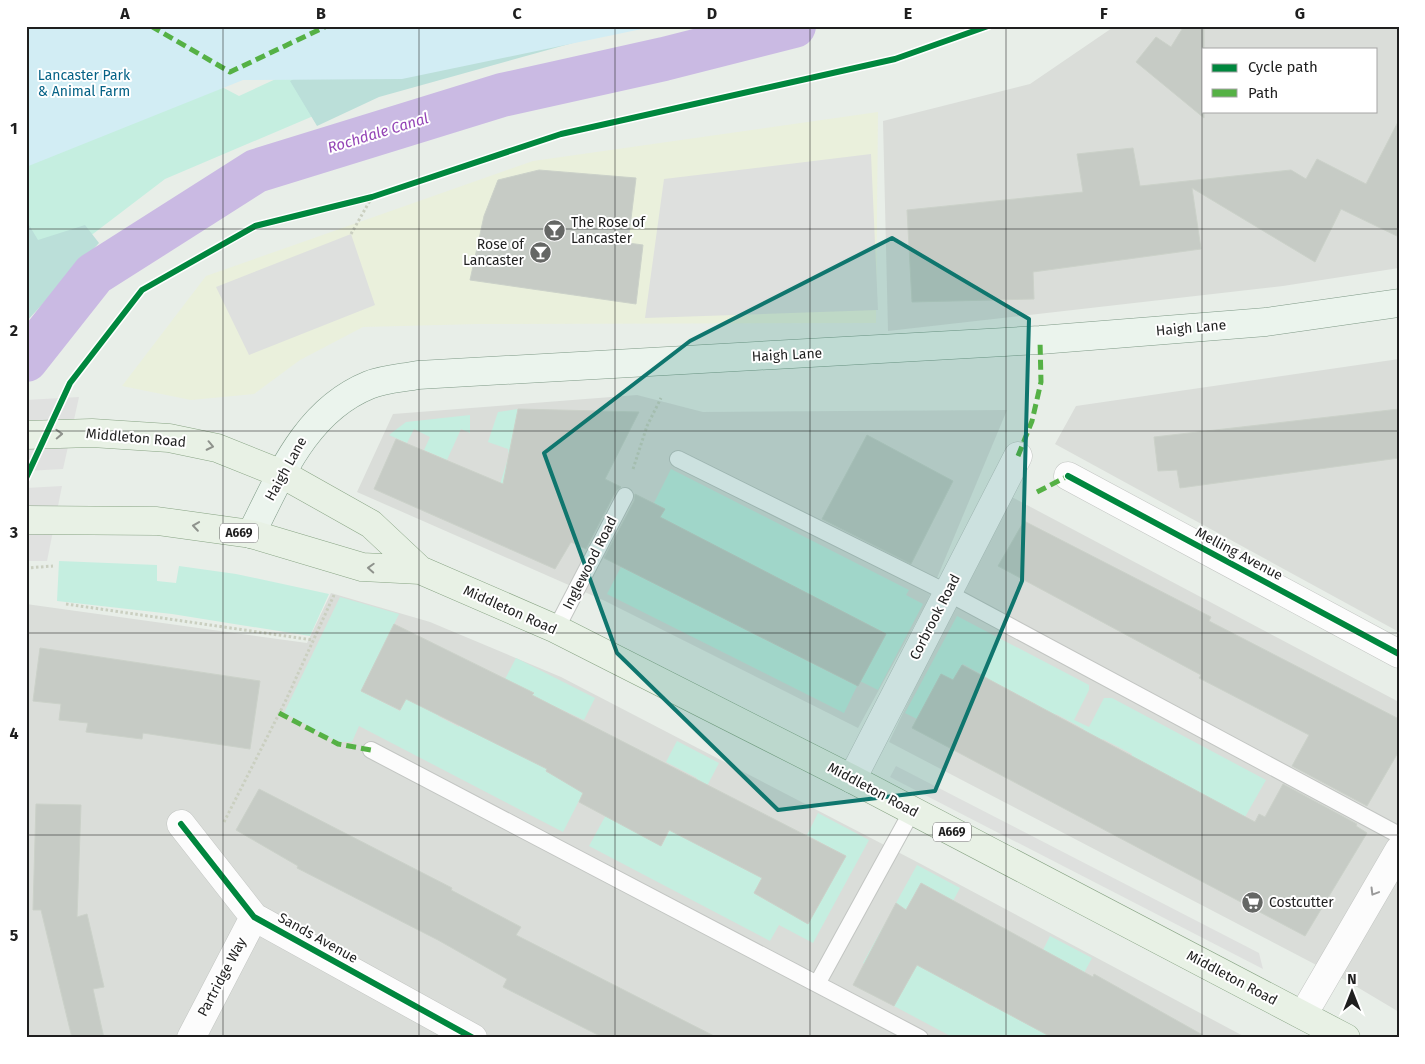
<svg xmlns="http://www.w3.org/2000/svg" width="1425" height="1064" font-family="'Fira Sans',sans-serif">
<rect width="100%" height="100%" fill="#e8eee8"/>
<path fill="#daddd9" fill-rule="evenodd" d="M1115 26H1399V268L1283 286 888 331 883 121 1030 84ZM1204 49H1376V111H1204Z
M1399 359V632L1055 444 1076 406Z
M637 395 703 412 1007 410 927 602 858 728 605 601 357 492 393 414Z
M1008 495 1399 702V1012L1347 981 889 742Z
M331 593 430 622 561 677 919 863 1247 1038H26V604L307 643Z"/>
<path fill="#eaf0dc" d="M878 112 876 323 478 324 363 327 300 360 254 394 191 400 122 386 206 276 533 161Z"/>
<path fill="#c5eee0" d="M26 26H106L239 96 339 50 365 94 165 179 26 285Z
M518 409 511 443H565L534 499 500 484 509 455 508 449 488 442 498 412Z
M470 415V433L461 429 447 460 424 450 430 437 414 429 407 443 389 435 406 422Z
M671 469 909 590 906 595 923 604 878 690 860 681 885 633 660 518 665 509 654 503Z
M59 561 157 565V581L176 583 179 566 236 574 329 594 310 636 172 614 57 601Z
M621 567 857 686 844 713 607 594Z
M340 597 399 614 361 691 400 711 409 693 441 709 438 716 459 727 462 721 497 738 494 743 505 748 533 693 505 679 516 658 595 698 584 720 556 707 531 756 549 765 546 772 587 785 563 832 359 726 352 742H338L284 713Z
M957 616 1089 685V690L1074 720 1089 727 1104 698H1112L1266 780 1245 817 1122 773 1132 754 1103 739 1094 756 1075 746 1084 729 1056 714 1047 731 1034 709 1036 704 1009 690 979 696 988 678 963 664 953 680 917 719 905 713Z
M677 741 719 763 681 836 762 878 754 893 771 903 779 887 817 908 846 856 807 835 818 813 869 840 813 943 779 925 770 941 589 846 607 813 662 845 697 778 666 762Z
M917 865 960 888 953 901 921 883 906 910 896 903Z
M883 927 987 982 978 998 991 1006 1001 989 1043 950 1050 936 1092 958 1077 986 1095 1038H954L894 1006 905 986 863 963Z"/>
<path fill="#bbdfd9" d="M396 26H634L379 97 317 126 290 81Z
M26 220 38 240 85 225 99 243 26 322Z"/>
<path fill="#d2edf4" d="M26 26H656L402 79 243 80 26 167Z"/>
<path fill="#dee0de" d="M871 154 878 310 645 318 664 179Z
M351 234 375 305 249 355 216 287Z
M896 766 1259 953 1263 969 890 777Z"/>
<path fill="#e0e1e0" d="M79 397 63 469 26 471V400Z
M62 486 47 561H26V488Z"/>
<g fill="none" stroke-linecap="round" stroke-linejoin="round">
<path stroke="#cabae3" stroke-width="44" d="M26 360 94 274 256 171 502 95 664 59 794 26"/>
</g>
<path fill="#c6cbc5" stroke="#cbd1c9" d="M1184 26H1204V118L1136 62 1156 37 1171 47Z
M1399 120V237L1341 209 1315 262 1192 188 1201 249 1033 272 1034 299 912 302 907 210 1083 192 1077 154 1133 148 1140 186 1291 170 1306 179 1317 159 1366 184Z
M539 170 636 178 628 243 643 245 636 304 470 280 484 216 498 180Z
M518 409 639 412 605 479 621 487 616 491 586 549 571 542 555 569 374 489 396 439 503 484Z
M1399 409V458L1180 488 1177 470 1158 471 1154 437Z
M867 435 953 481 911 564 822 519Z
M635 494 665 509 660 517 886 634 858 686 604 558 634 501Z
M1024 521 1211 617 1209 621 1399 719V751L1367 806 1292 766 1309 735 1199 678 1201 675 998 566Z
M394 624 534 693 532 695 846 856 808 924 754 893 762 878 669 830 661 846 579 802 583 793 546 771 547 769 406 699 400 710 361 691Z
M40 648 260 681 250 749 143 733 142 739 86 732 88 723 59 720 61 704 33 701Z
M962 665 1255 822 1259 814 1265 817 1283 784 1357 824 1356 826 1367 833 1305 936 912 728 941 674 953 680Z
M259 789 452 888 451 890 521 927 516 935 718 1038H604L503 987 507 979 438 940 297 868 298 866 236 830Z
M36 804 81 805 77 917 87 914 104 987 93 989 104 1038H72L41 910H33Z
M921 883 1093 977 1094 974 1208 1038H1053L917 965 894 1006 853 985 896 903 906 910Z"/>
<g fill="none" stroke-linecap="round" stroke-linejoin="round">
<defs>
<path id="service" d="M678 459 948 593 1399 835
M556 629 625 496
M371 750 920 1038
M817 984 912 811"/>
<path id="minor" d="M1068 476 1399 654
M852 779 1018 456
M181 824 254 917 473 1038
M1303 1015 1399 850
M191 1038 254 917"/>
<path id="secondary" d="M251 534C280 477 305 411 369 385 384 379 403 378 418 375L1040 340 1266 322 1399 303"/>
<path id="primary" d="M26 435 92 433 169 438 217 448 282 474 371 524 420 570 556 629 852 779 1346 1038
M26 520 157 521 251 534 362 567 420 570"/>
</defs>
<use href="#service" stroke="#c2c5c2" stroke-width="18"/>
<use href="#minor" stroke="#c2c5c2" stroke-width="29"/>
<use href="#secondary" stroke="#7e9986" stroke-width="29"/>
<use href="#primary" stroke="#88a484" stroke-width="29"/>
<path stroke="#cacfc0" stroke-width="3" stroke-dasharray="2.5 2.5" stroke-linecap="butt" d="M351 234 372 197
M633 469 647 426 661 398
M26 568 53 566
M66 604 313 640
M224 822 286 700 334 595"/>
<use href="#service" stroke="#fcfcfc" stroke-width="16"/>
<use href="#minor" stroke="#fcfcfc" stroke-width="28"/>
<use href="#secondary" stroke="#ebf4ed" stroke-width="28"/>
<use href="#primary" stroke="#e8f1e5" stroke-width="28"/>
<path stroke="#55b145" stroke-width="5" stroke-dasharray="10 5" stroke-linecap="butt" d="M151 26 230 72 327 26
M1018 456 1032 421 1041 382 1040 340
M1037 492 1068 476
M279 713 338 744 371 750"/>
<defs>
<path id="cycleway" d="M1068 476 1399 654
M26 478 70 383 142 290 255 226 372 197 561 134 895 59 988 26
M181 824 254 917 473 1038"/>
</defs>
<use href="#cycleway" stroke="#fff" stroke-width="9"/>
<use href="#cycleway" stroke="#00873e" stroke-width="6"/>
</g>
<defs><path id="oneway-chevron" d="M-2-3.5L2.5 0L-2 3.5" fill="none" stroke-width="1.6" stroke-linecap="round" stroke-linejoin="round" transform="scale(1.25)"/></defs>
<g stroke="#8e928c">
<use href="#oneway-chevron" transform="translate(59 434) rotate(-2)"/>
<use href="#oneway-chevron" transform="translate(210 446) rotate(12)"/>
<use href="#oneway-chevron" transform="translate(196 526) rotate(-172)"/>
<use href="#oneway-chevron" transform="translate(371 568) rotate(-177)"/>
</g>
<use stroke="#999" href="#oneway-chevron" transform="translate(1374 892) rotate(121)"/>
<path fill="#0f766e" fill-opacity="0.2" stroke="#0f766e" stroke-width="4" stroke-linejoin="round" d="M892 238 1029 319 1022 581 935 791 778 810 617 653 544 453 690 341Z"/>
<path fill="none" stroke="#1f1f1f" stroke-width="1" stroke-opacity="0.55" d="M223 26V1038M419 26V1038M615 26V1038M810 26V1038M1006 26V1038M1202 26V1038M26 229H1399M26 431H1399M26 633H1399M26 835H1399"/>
<defs>
<symbol id="bar-disc" viewBox="-11 -11 22 22"><circle r="9.5" fill="#656765" stroke="#fff"/><path d="M-6-5H6L.8 .8V4.5H3.5V6h-7V4.5H-.8V.8Z" fill="#fff"/></symbol>
<symbol id="supermarket-disc" viewBox="-11 -11 22 22"><circle r="9.5" fill="#656765" stroke="#fff"/><path d="M-6-5.5h2.5l.6 2H6L4.5 2H-2.5L-4.4-4H-6ZM-1.5 3.2a1.3 1.3 0 1 0 .1 0ZM3 3.2a1.3 1.3 0 1 0 .1 0Z" fill="#fff"/></symbol>
</defs>
<g fill-rule="evenodd">
<use href="#bar-disc" x="542" y="218" width="25" height="25"/>
<use href="#bar-disc" x="528" y="240" width="25" height="25"/>
<use href="#supermarket-disc" x="1240" y="890" width="25" height="25"/>
</g>
<g text-anchor="middle" dominant-baseline="central" stroke-width="4" stroke-linejoin="round" paint-order="stroke">
<g fill="#fff" stroke="#626262" stroke-width="1">
<rect x="220" y="523.5" width="38" height="19" rx="4"/>
<rect x="933" y="822.5" width="38" height="19" rx="4"/>
</g>
<g font-size="12" font-weight="bold" fill="#1f1f1f">
<text x="239" y="533">A669</text>
<text x="952" y="832">A669</text>
</g>
<g font-size="14" fill="#056286" stroke="#fff">
<text x="84" y="75">Lancaster Park<tspan x="84" dy="16">&amp; Animal Farm</tspan></text>
</g>
<g font-size="14" fill="#1f1f1f" stroke="#fff" text-anchor="start">
<text x="571" y="222">The Rose of<tspan x="571" dy="16">Lancaster</tspan></text>
<text x="524" y="244" text-anchor="end">Rose of<tspan x="524" dy="16">Lancaster</tspan></text>
<text x="1269" y="902">Costcutter</text>
</g>
<g font-size="14" fill="#1f1f1f" stroke="#fff">
<text transform="translate(1191 328) rotate(-5)">Haigh Lane</text>
<text transform="translate(787 355) rotate(-3)">Haigh Lane</text>
<text transform="translate(136 438) rotate(5)">Middleton Road</text>
<text transform="translate(286 469) rotate(-61)">Haigh Lane</text>
<text transform="translate(1239 554) rotate(28)">Melling Avenue</text>
<text transform="translate(590 563) rotate(-63)">Inglewood Road</text>
<text transform="translate(510 610) rotate(24)">Middleton Road</text>
<text transform="translate(935 617) rotate(-63)">Corbrook Road</text>
<text transform="translate(873 790) rotate(28)">Middleton Road</text>
<text transform="translate(318 938) rotate(29)">Sands Avenue</text>
<text transform="translate(222 977) rotate(-62)">Partridge Way</text>
<text transform="translate(1232 978) rotate(28)">Middleton Road</text>
</g>
<g font-size="15" font-style="italic" fill="#9445b6" stroke="#fff">
<text transform="translate(378 133) rotate(-17)">Rochdale Canal</text>
</g>
</g>
<rect width="1425" height="1064" fill="none" stroke="#ffffff" stroke-width="55"/>
<rect x="1202" y="48" width="175" height="65" fill="#ffffff" stroke="#a5a5a5"/>
<rect x="1212" y="64" width="25" height="8" fill="#00873e" stroke="#a5a5a5"/>
<text x="1248" y="72" font-size="15" fill="#1f1f1f">Cycle path</text>
<rect x="1212" y="89" width="25" height="8" fill="#55b145" stroke="#a5a5a5"/>
<text x="1248" y="98" font-size="15" fill="#1f1f1f">Path</text>
<g transform="translate(1352 992)" stroke="#ffffff" stroke-width="4" paint-order="stroke">
<path d="M0-4L9 19L0 12L-9 19Z" fill="#1f1f1f"/>
<text y="-8" font-size="14" font-weight="bold" text-anchor="middle" fill="#1f1f1f">N</text>
</g>
<rect x="28" y="28" width="1370" height="1008" fill="none" stroke="#1f1f1f" stroke-width="2"/>
<g font-size="16" text-anchor="middle" font-weight="bold" fill="#1f1f1f">
<text x="125" y="19">A</text>
<text x="321" y="19">B</text>
<text x="517" y="19">C</text>
<text x="712" y="19">D</text>
<text x="908" y="19">E</text>
<text x="1104" y="19">F</text>
<text x="1300" y="19">G</text>
<text x="14" y="134">1</text>
<text x="14" y="336">2</text>
<text x="14" y="538">3</text>
<text x="14" y="739">4</text>
<text x="14" y="941">5</text>
</g>
</svg>
